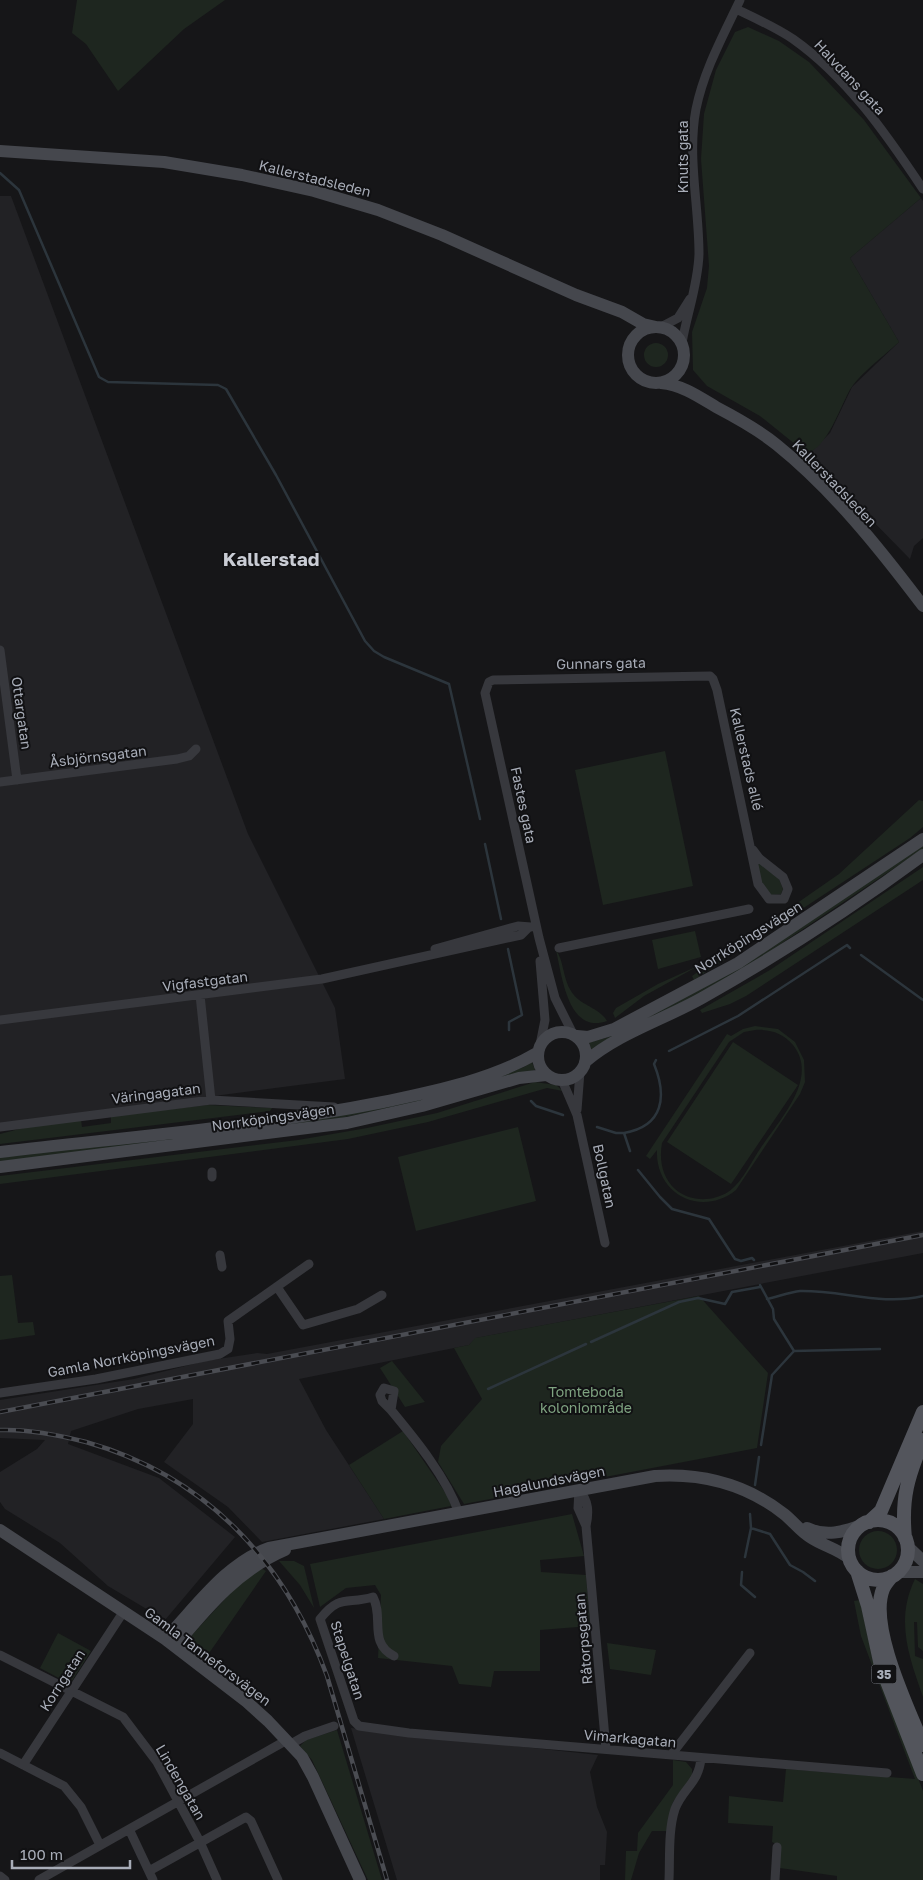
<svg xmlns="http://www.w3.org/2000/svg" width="923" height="1880" font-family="'Golos Text',sans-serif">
<rect width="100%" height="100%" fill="#161618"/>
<path fill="#222225" d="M0 196H11L248 834 335 1008 345 1079 0 1124Z
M921 198 923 201V538L914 546 910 559 806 453 811 452 830 433 852 387 899 342 850 258Z
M923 1231V1253L476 1338 469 1345 299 1379 326 1430 384 1519 262 1542 228 1507 164 1462 193 1424V1399L138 1409 71 1431 68 1444 159 1478 235 1537 165 1620 108 1586 60 1543 5 1509 0 1502V1472L37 1449 45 1440 0 1438V1400L134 1379 205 1361 257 1353 267 1354Z
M351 1728 598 1755 590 1772 597 1807 607 1832 605 1865H600V1880H397Z"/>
<path fill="#1e261f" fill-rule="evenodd" d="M77 0H225L184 29 118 91 86 44 72 33Z
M748 27 779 41 809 62 864 120 921 198 850 258 899 342C885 355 861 373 851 388 841 404 827 450 806 453L760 416 707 386 693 370 692 332 707 288 709 266 701 159 704 114 716 70 735 32Z
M644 355a12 12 0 1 1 24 0a12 12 0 1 1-24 0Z
M665 751 693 886 603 905 575 770Z
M919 800 923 801V827L910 838 694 980 692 976 839 874Z
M923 845V849L733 976 591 1051 589 1042 606 1038 727 974Z
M757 861 779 879 783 889 781 894 771 895 760 881Z
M923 867V880L746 996 730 1004 702 1013 700 1010 770 970Z
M695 931 701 957 658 969 652 940Z
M556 950C564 961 563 979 571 991 580 1006 599 1007 607 1021 568 1035 562 976 556 950Z
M700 965 644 996 615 1018 613 1013 616 1008 658 984Z
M755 1026 778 1029 795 1042 804 1060 805 1082 800 1094 736 1190C701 1218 655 1194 657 1150L650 1159 646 1156 727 1034 731 1036 743 1029ZM755 1030C770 1029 783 1033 793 1045 820 1079 778 1121 760 1149 751 1162 742 1183 728 1192 712 1202 690 1202 675 1189 662 1177 659 1160 662 1143L729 1042 744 1032Z
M733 1042 798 1085 731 1184 667 1142Z
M532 1062 535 1070 431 1099 317 1123 0 1162V1157L276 1125 499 1076 524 1067Z
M535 1082 556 1085 563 1091 547 1088 428 1122 348 1139 0 1184V1176L298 1140 367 1128 437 1113Z
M207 1105 272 1108 270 1111 0 1144V1134L27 1127 81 1120 82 1127 111 1123V1116Z
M518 1127 536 1201 416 1231 398 1157Z
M12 1275 18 1323 33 1322 35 1335 0 1340V1276Z
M699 1296 768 1373 757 1448 464 1504 438 1462 441 1446 482 1399 454 1348 469 1345 475 1338Z
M392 1361 425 1402 405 1407 380 1368Z
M403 1431 449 1498 451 1506 384 1519 349 1465Z
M572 1514 584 1556 540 1560 541 1572 586 1575 590 1626 540 1630V1671H494L491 1687 459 1684 452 1666 378 1658 381 1595 375 1585 346 1588 320 1607 310 1564Z
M859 1550a19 19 0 1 1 38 0a19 19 0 1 1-38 0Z
M279 1561H294L304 1566 314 1608 300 1585Z
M261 1568 266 1571 205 1659 192 1648V1635L235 1588Z
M915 1579 923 1584V1651L918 1647 917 1622H914L915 1656 923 1659V1697C909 1657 895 1620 915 1579Z
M860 1600 873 1661 923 1791V1880H837V1876L780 1868V1846L772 1842 773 1826 728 1823 729 1796 783 1802 786 1769 915 1779 861 1636 854 1601Z
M58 1633 91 1651 70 1684 40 1668Z
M607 1643 656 1650 651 1675 610 1669Z
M337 1730 382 1880H368L312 1760 300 1746 306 1740Z
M673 1760 686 1762 692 1769V1775L673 1802 667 1831H652L639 1853 631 1880H625L626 1851H637L638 1833 673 1785Z"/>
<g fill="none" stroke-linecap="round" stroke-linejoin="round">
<path stroke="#2c353c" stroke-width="2.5" d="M0 173 19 190 99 377 108 382 218 385 226 389 276 475 365 641 374 651 384 657 449 684 480 819
M485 844 501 919
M508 949 522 1015 509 1022V1030
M861 955 923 1000
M669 1051 738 1016 847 945 850 948
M531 1101 536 1106 563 1115
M597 1127 616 1133H624L630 1151
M624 1133C664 1126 667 1096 654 1064L656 1060
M638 1170 660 1197 672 1209 709 1219 735 1259 741 1261 752 1258 754 1260
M760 1285 773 1309 774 1319 794 1351 772 1375 761 1445
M767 1299C777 1297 790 1292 800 1291 842 1290 881 1306 923 1296
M591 1342 679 1302 698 1298 725 1304 732 1292 760 1287
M794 1351 880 1349
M488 1389 586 1344
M755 1485 759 1457
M751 1528 770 1534 790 1565 803 1572 815 1581
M745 1557 751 1528 750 1514
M742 1572 741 1585 755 1597"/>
<path stroke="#37383d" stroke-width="9" d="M736 9C755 18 775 27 793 39 847 77 887 135 923 189
M661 327 678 318 690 299
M682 343C687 313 698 285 699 254 699 205 687 157 696 109 704 70 723 36 740 0
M0 650 17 780
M0 782 177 759 189 756 196 749
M559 948 749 909
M435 949 518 926 531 927
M200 995 211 1100
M0 1020 322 979 521 935 528 928
M573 1034 555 998 539 938 485 693 489 682 493 680 710 676 713 679 717 690 758 884 769 899H784L788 889 783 877 759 858 753 850
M540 1045 545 1020 540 961
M562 1080 577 1115 605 1243
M577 1110 580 1072
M0 1127 211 1100 334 1107
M212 1172V1177
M220 1255 222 1267
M277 1287 303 1325 358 1309 382 1295
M0 1393 96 1379 220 1354 228 1349 230 1339 228 1321 309 1264
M391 1410 382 1401 380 1395 384 1388 394 1391 391 1410C416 1440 446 1477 459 1513
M579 1490C589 1501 589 1512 586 1526L606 1749
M579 1490 578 1508 586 1526
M0 1655 123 1717 157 1762 200 1842 217 1880
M394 1656C368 1643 384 1617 373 1597 347 1605 341 1593 320 1619L354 1721 359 1726 409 1733 887 1773
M291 1744 305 1736 334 1726
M0 1753 64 1786 81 1807 100 1845
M671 1755 750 1653
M23 1765 124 1611
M129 1829 153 1880
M149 1871 246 1817 251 1821 278 1880
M0 1876 5 1880
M39 1880 287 1740
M669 1880C670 1858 668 1830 675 1809 683 1788 699 1783 701 1758
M775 1880 777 1847"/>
<path stroke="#45474d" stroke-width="12" d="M0 151 164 162 242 175 314 191 378 210 442 235 576 295 622 312 643 324 656 327
M628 355a28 28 0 1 1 56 0a28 28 0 1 1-56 0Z
M661 383C682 385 698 396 716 407 737 418 759 430 777 445 833 490 880 549 923 606
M538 1056a24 24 0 1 1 48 0a24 24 0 1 1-48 0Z
M577 1036 588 1037 614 1029 738 963 923 839
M585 1062C619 1033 663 1020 702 998 778 955 853 907 923 855
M0 1152C127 1137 257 1127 383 1102 435 1091 491 1080 537 1053
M0 1167 347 1123 422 1106 519 1078 546 1075
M807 1528C826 1537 843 1532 862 1525
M0 1530 165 1639 247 1702 268 1721 302 1757 313 1777 360 1880
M907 1546 923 1561
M897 1572H923
M165 1639C196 1607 226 1563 269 1548L655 1476C702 1473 747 1485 784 1514 793 1521 800 1531 810 1537 823 1546 837 1548 850 1559
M175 1646C207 1608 238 1570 285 1550"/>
<path stroke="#53555c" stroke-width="14" d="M848 1550a30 30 0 1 1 60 0a30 30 0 1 1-60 0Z
M869 1522 881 1511 923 1412
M905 1538C901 1498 908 1476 923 1440
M857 1571 868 1606 881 1666 923 1774
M892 1576C889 1580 885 1584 883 1589 868 1626 908 1708 923 1745"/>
<defs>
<path id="rail" d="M0 1412 923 1235
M0 1430C29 1429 59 1435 86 1442 206 1476 285 1561 327 1676L387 1880"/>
</defs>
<use href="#rail" stroke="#4a4c52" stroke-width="4.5"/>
<use href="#rail" stroke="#111113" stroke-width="2.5" stroke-dasharray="8" stroke-linecap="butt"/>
</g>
<g text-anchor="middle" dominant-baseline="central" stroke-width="4" stroke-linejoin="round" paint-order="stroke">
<rect fill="#111113" stroke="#7b7e86" stroke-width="1" x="871.5" y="1664.5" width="25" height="19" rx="4"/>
<g font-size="12" font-weight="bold" fill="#a8adb8">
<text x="884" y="1674">35</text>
</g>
<g font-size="14" fill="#a8adb8" stroke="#111113">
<text transform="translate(850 77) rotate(47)">Halvdans gata</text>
<text transform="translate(682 157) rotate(-90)">Knuts gata</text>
<text transform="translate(315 178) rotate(14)">Kallerstadsleden</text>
<text transform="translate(835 483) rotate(46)">Kallerstadsleden</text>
<text transform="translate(601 663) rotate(-1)">Gunnars gata</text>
<text transform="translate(22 713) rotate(82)">Ottargatan</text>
<text transform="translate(98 756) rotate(-7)">Åsbjörnsgatan</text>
<text transform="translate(747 759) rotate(77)">Kallerstads allé</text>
<text transform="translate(524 805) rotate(78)">Fastes gata</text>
<text transform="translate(748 937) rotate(-32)">Norrköpingsvägen</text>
<text transform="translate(205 981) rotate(-7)">Vigfastgatan</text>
<text transform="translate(156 1093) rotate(-7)">Väringagatan</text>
<text transform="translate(273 1117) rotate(-8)">Norrköpingsvägen</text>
<text transform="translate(605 1176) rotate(78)">Bollgatan</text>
<text transform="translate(131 1356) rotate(-11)">Gamla Norrköpingsvägen</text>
<text transform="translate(549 1481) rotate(-11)">Hagalundsvägen</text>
<text transform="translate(583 1639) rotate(-95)">Råtorpsgatan</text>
<text transform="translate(208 1656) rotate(37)">Gamla Tanneforsvägen</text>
<text transform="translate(348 1660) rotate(72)">Stapelgatan</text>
<text transform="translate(62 1680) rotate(-57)">Korngatan</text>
<text transform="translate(630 1738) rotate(5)">Vimarkagatan</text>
<text transform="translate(181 1782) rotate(60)">Lindengatan</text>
</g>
<g font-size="14" fill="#7fa381" stroke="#111113">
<text x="586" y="1391">Tomteboda<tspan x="586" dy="16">koloniområde</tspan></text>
</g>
<g font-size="19" font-weight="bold" fill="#c9ccd4" stroke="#111113">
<text x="271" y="558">Kallerstad</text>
</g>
</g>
<path d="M12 1860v8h118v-8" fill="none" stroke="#a8adb8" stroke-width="2.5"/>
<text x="20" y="1860" font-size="15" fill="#a8adb8" stroke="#111113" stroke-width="4" paint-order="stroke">100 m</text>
</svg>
